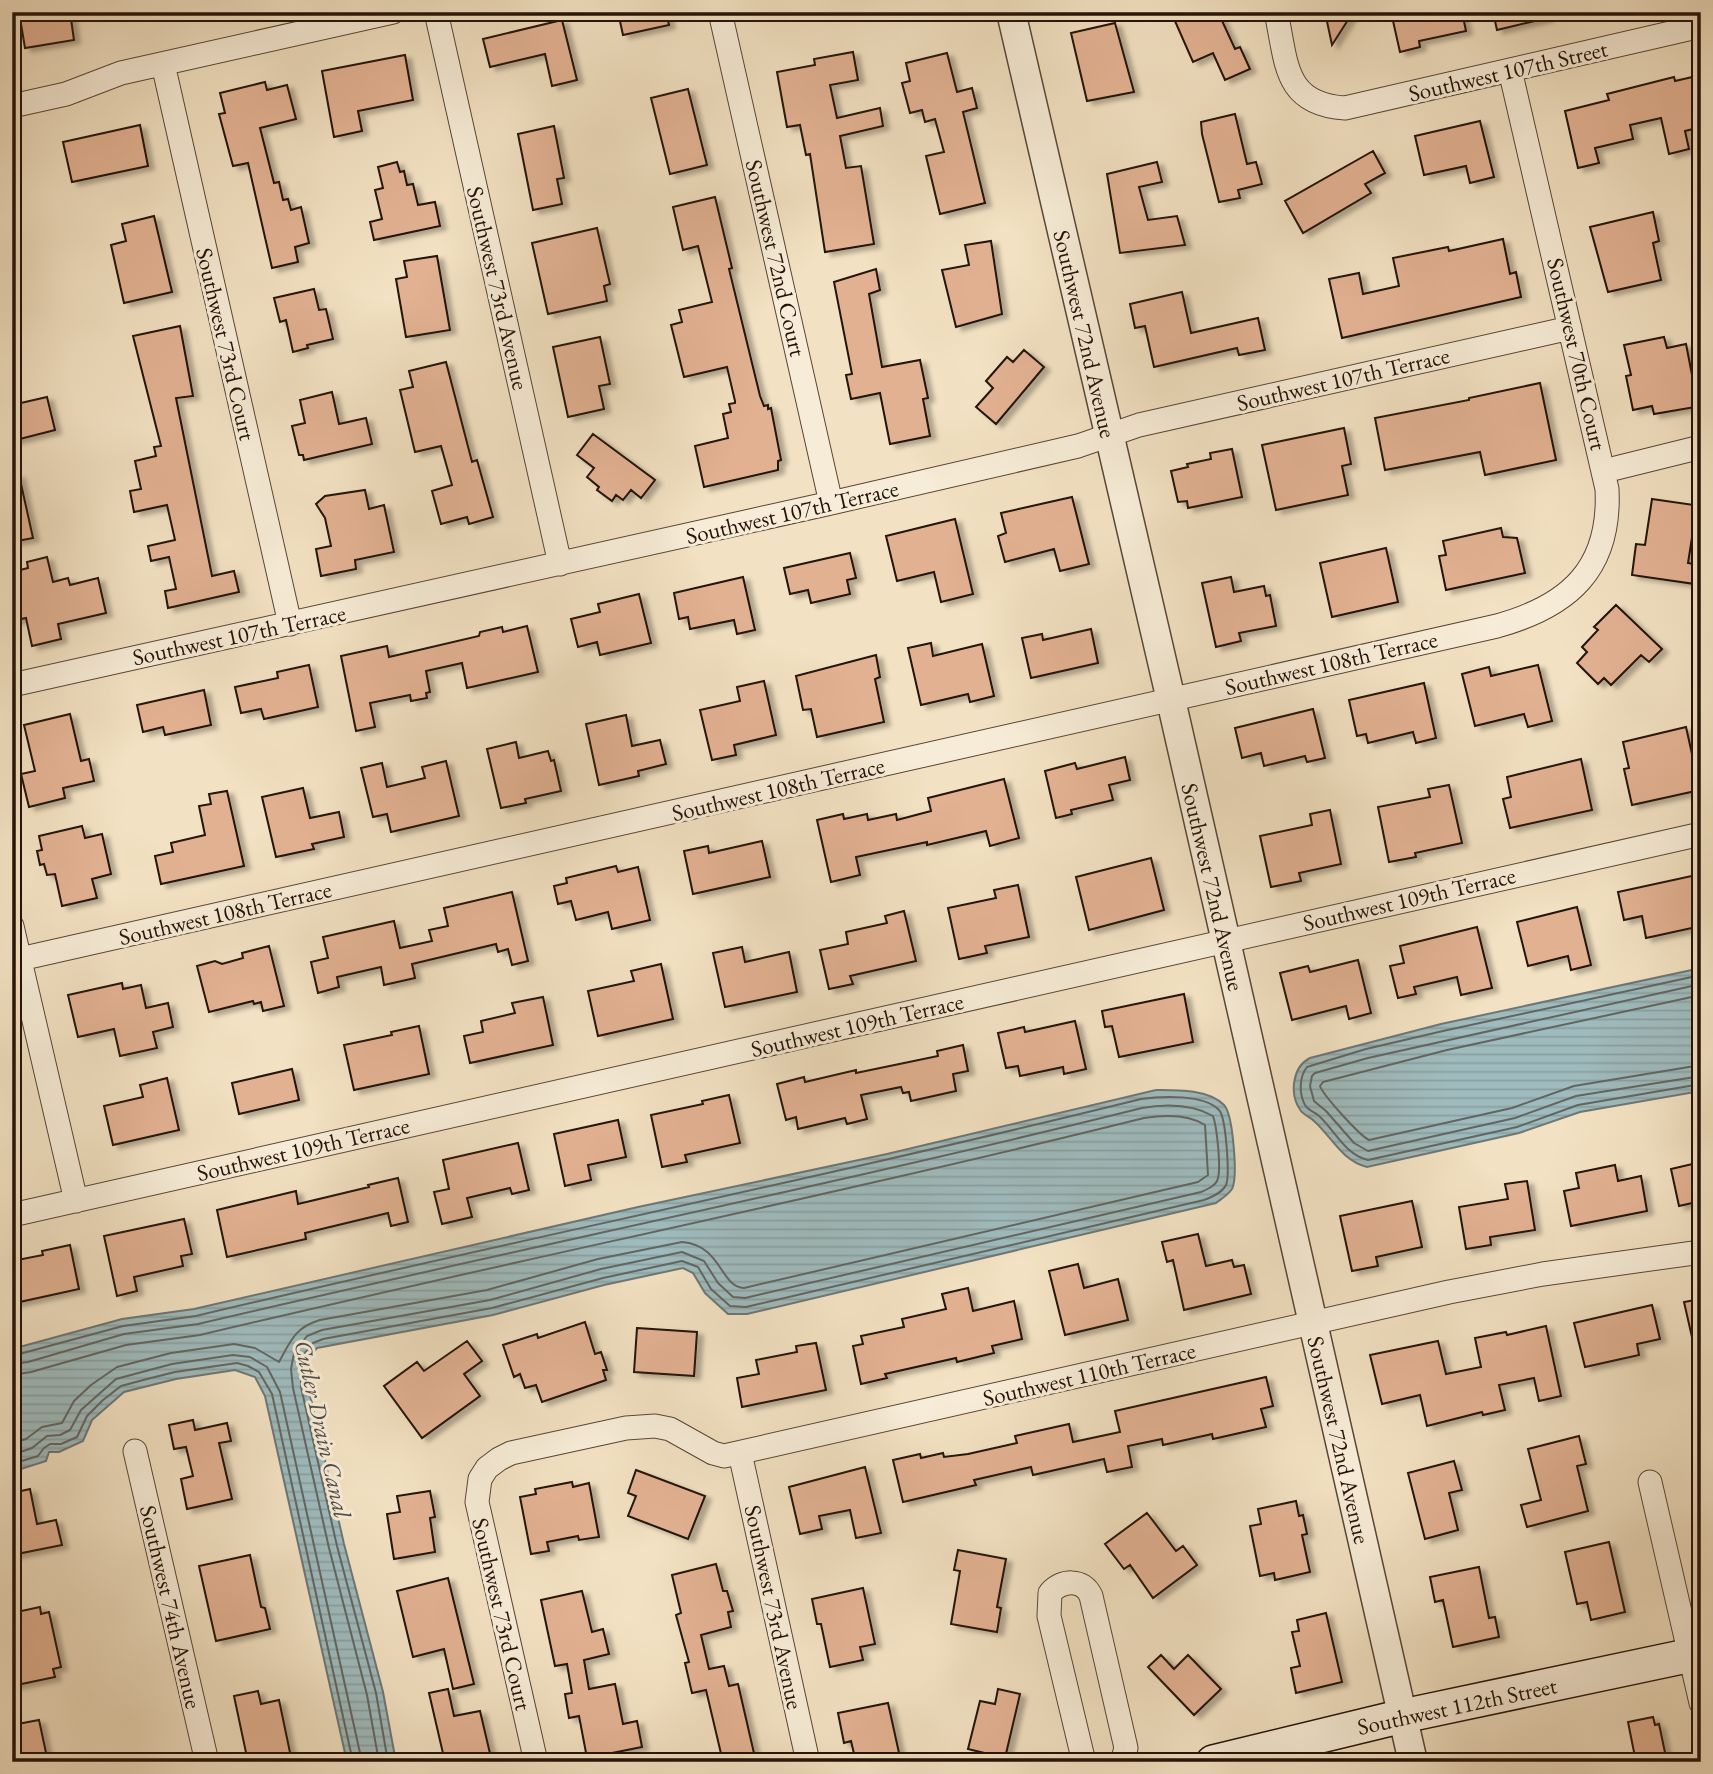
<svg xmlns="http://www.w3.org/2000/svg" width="1713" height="1774" font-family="'EB Garamond',serif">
<defs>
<pattern id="water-rules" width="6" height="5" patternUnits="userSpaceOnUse" patternTransform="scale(1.75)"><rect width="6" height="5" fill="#9fbbbd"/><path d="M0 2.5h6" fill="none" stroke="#89a0a1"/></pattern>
<filter id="shadow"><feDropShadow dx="6" dy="3.5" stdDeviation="2" flood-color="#0004"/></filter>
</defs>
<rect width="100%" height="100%" fill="#f2e1c2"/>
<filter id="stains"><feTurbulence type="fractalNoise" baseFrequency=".00286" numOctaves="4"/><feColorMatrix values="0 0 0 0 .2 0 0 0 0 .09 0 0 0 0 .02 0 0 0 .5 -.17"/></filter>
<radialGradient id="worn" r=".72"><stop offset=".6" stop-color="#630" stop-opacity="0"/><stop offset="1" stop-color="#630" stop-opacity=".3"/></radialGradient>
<path fill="url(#water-rules)" stroke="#6e7775" stroke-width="2" d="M1701 968V1091L1580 1112 1519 1133 1367 1167C1341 1160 1332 1137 1314 1121 1310 1117 1304 1115 1301 1111 1289 1095 1292 1067 1310 1058L1441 1024Z
M1156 1090C1176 1090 1208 1089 1224 1105 1233 1114 1238 1177 1232 1189 1228 1195 1221 1199 1216 1203L747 1314H728L705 1293 693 1273 683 1268 604 1285 493 1315 317 1348 307 1361 308 1386 344 1544 383 1692 396 1762H347L265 1396 255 1377 235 1370 176 1379 124 1392 92 1420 83 1441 59 1452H49L46 1461 12 1472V1349L122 1319 194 1309 638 1207 887 1154Z"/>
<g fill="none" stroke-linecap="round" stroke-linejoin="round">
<path stroke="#626662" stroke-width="2" d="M1701 975 1443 1031 1366 1049 1307 1067C1299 1077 1299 1094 1305 1105 1308 1110 1314 1112 1318 1115 1335 1130 1344 1154 1368 1160L1517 1127 1578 1105 1701 1084
M1701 984 1368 1058 1315 1073 1312 1076 1310 1086 1314 1101 1326 1111 1354 1143 1368 1151 1515 1118 1576 1096 1701 1076
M1701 995 1447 1050 1323 1082 1320 1086C1323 1095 1359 1135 1369 1140L1512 1108 1574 1086 1701 1065
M12 1356 123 1326 196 1316C510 1241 827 1177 1141 1099 1161 1096 1204 1094 1219 1110 1226 1117 1230 1176 1226 1185 1222 1193 1212 1197 1204 1200L746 1307 730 1306 711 1289 698 1267 682 1261 603 1278 492 1308 323 1339 313 1343 301 1358V1387L337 1546 376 1693 388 1762
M12 1364 28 1362 124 1334 198 1324C512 1250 829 1186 1142 1108 1165 1104 1192 1104 1213 1116 1217 1127 1221 1167 1218 1178 1217 1185 1208 1189 1201 1192L745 1298 733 1297 718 1283 704 1261 682 1252 601 1269 490 1300 322 1330 307 1336 294 1353 291 1369 293 1388 329 1548 367 1695 379 1762
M12 1375 31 1372 126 1345 200 1335C515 1260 831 1196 1144 1118 1164 1115 1188 1114 1205 1125L1208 1175 1198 1182 744 1288C720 1287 722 1245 682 1242L598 1259 487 1290 320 1320C295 1327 290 1342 279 1362L255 1348 234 1344 171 1353 117 1367 91 1385 74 1401 62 1423 42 1427 26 1439 12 1443
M12 1455 32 1448 47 1436 60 1435 70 1430 81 1410 116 1379 172 1364 233 1355 250 1357 267 1367 280 1392 362 1762
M12 1464 38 1456 44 1448 50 1444H61L77 1437 87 1416 103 1400 121 1386 147 1379 175 1372 237 1363 248 1366 259 1372 272 1394 353 1762"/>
</g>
<path fill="#e2b192" stroke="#241208" stroke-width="2" filter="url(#shadow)" d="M19 12H70L74 40 25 48Z
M618 12H666L669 25 623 35Z
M1171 12H1218L1235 49 1240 47 1250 69 1225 80 1213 53 1193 62Z
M1325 12H1353L1332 45Z
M1391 12H1462L1466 31 1419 41 1420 47 1400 52Z
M1493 12H1546L1547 18 1497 30Z
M562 20 577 80 552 86 545 54 490 67 483 39Z
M1115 23 1134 92 1087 101 1071 33Z
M853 52 858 80 830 85 837 118 880 108 883 126 840 136 846 168 861 166 874 244 825 252 810 154 806 155 800 125 787 127 777 72 815 65 814 59Z
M947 53 957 92 972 88 977 108 963 112 985 203 940 214 926 156 944 152 935 119 925 122 922 110 910 113 902 83 910 81 906 63Z
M405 55 413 100 358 111 362 131 334 137 322 71Z
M1701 75V127L1685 131 1689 149 1669 154 1661 118 1630 125 1633 139 1595 148 1599 163 1578 168 1565 111 1609 100 1607 94 1674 77 1675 81Z
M265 82 267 90 287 85 296 119 260 128 274 183 279 182 283 200 288 199 291 210 301 207 309 243 295 247 298 262 272 268 248 163 233 166 219 114 225 113 220 93Z
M688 89 707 165 670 174 651 98Z
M1235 114 1247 164 1256 162 1262 184 1238 190 1240 198 1219 202 1202 134 1201 122Z
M1480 121 1494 177 1470 183 1466 166 1424 175 1415 136Z
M140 125 148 166 72 182 63 142Z
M554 126 564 178 557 179 562 204 533 210 518 134Z
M1373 151 1385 173 1365 184 1371 193 1303 233 1285 201Z
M397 162 400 172 404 171 407 185 413 184 418 205 435 202 440 226 374 240 370 222 382 219 375 190 383 188 378 167Z
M1157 162 1162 182 1139 187 1148 220 1177 216 1185 245 1120 253 1107 174Z
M715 197 732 268 729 269 760 396 764 406 768 405V409L771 408 781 460 778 461V470L704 487 695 446 728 438 723 414 731 412 729 404 735 403V401L727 367 684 377 671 325 682 322 679 310 712 302 698 246 683 250 673 207Z
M1653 212 1659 241 1653 243 1661 280 1608 292 1590 227Z
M154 216 172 292 124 303 111 245 126 241 122 224Z
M597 228 610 284 604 286 607 301 548 314 532 243Z
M1503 239 1510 274 1516 272 1521 297 1342 338 1329 279 1359 273 1363 294 1399 286 1393 258 1448 247 1449 251Z
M991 241 1002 314 956 327 942 270 969 265 965 245Z
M437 256 450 330 406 337 396 279 407 277 404 261Z
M876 269 880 290 869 294 882 367 920 360 928 398 923 399 930 436 890 444 880 393 851 399 846 375 852 374 834 282Z
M314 289 319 310 326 309 333 339 307 345 308 348 293 352 286 320 280 322 274 298Z
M1182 292 1191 333 1258 318 1265 350 1239 355 1237 348 1154 367 1145 326 1135 328 1130 304Z
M180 326 193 396 176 398 212 576 234 571 239 592 168 608 165 591 176 589 169 557 151 561 148 546 175 540 167 505 134 512 130 491 141 489 135 461 156 456 154 447 161 446 133 336Z
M600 337 610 384 599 386 604 409 568 417 553 347Z
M1664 337 1667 348 1686 344 1694 385 1699 384 1701 406 1654 414 1652 406 1633 410 1626 376 1631 375 1624 345Z
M1024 350 1044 367 996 424 976 407 993 388 986 381 1007 357 1013 362Z
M446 362 472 462 477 460 493 517 469 524 467 517 441 524 432 491 452 485 441 446 415 452 400 390 413 387 409 371Z
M1540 383 1556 460 1485 475 1480 452 1385 470 1375 418 1469 400V398Z
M332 392 339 424 366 418 372 444 304 460 303 455H299L292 426 305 423 300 400Z
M47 397 55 430 12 441V405Z
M1344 428 1351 464 1342 466 1348 495 1276 510 1262 445Z
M593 434 655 480 641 498 631 490 623 500 616 495 612 501 597 490 599 487 587 477 594 468 577 455Z
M1232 449 1242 497 1188 508 1187 501 1178 502 1171 471 1188 467 1187 464 1211 459 1210 453Z
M19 475 33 538 12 542V476Z
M365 490 369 509 384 505 394 552 355 560 356 569 321 576 316 549 331 546 325 518 316 504 325 496Z
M1072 497 1089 564 1060 571 1054 549 1005 562 998 536 1006 533 1001 513Z
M1652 499 1701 506V532L1693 531 1688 563 1698 565 1695 584 1632 575 1636 544 1645 545Z
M955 519 973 594 941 602 934 572 897 581 886 536Z
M1501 528 1503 537 1517 538 1525 573 1446 590 1439 556 1446 555 1443 541Z
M1386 548 1398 602 1332 617 1320 563Z
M850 553 856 578 847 580 850 594 811 603 808 590 790 594 784 568Z
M47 557 53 582 68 578 70 585 98 578 106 613 58 624 61 639 32 646 26 618 12 621V572L28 568 27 562Z
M743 577 755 630 737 634 734 620 690 629 688 617 679 619 674 593Z
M1231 577 1234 592 1264 586 1266 596 1270 595 1276 626 1239 633 1241 641 1216 647 1202 583Z
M639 594 651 643 600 655 597 642 578 647 571 619 600 612 598 604Z
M1616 605 1662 649 1649 662 1641 655 1611 685 1604 678 1598 684 1577 663 1587 652 1582 647 1598 630 1594 627Z
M527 626 538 672 467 688 462 663 426 671 430 692 426 693 427 698 411 701 410 695 370 703 375 727 356 731 341 656 387 646 389 657 479 636 480 632 502 627 503 632Z
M1091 629 1098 663 1031 678 1022 638 1042 634 1043 640Z
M931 643 933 656 982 644 994 696 970 702 968 694 921 705 908 648Z
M876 655 880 677 875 679 884 722 817 737 811 709 803 710 796 676Z
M309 665 318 707 264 719 261 709 241 713 235 687 278 678 277 672Z
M1538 665 1552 721 1528 727 1524 714 1475 726 1462 674 1489 667 1491 676Z
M764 681 776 735 734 745 736 755 712 760 700 710 740 701 737 687Z
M1424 683 1436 738 1416 743 1413 732 1368 743 1366 734 1357 736 1349 700Z
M204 690 211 725 165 735 163 727 143 732 137 705Z
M1313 709 1325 758 1307 762 1305 756 1264 766 1261 753 1242 758 1235 728Z
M70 714 81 761 89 759 94 781 63 788 65 798 29 807 21 774 35 771 24 725Z
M626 715 632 746 660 740 666 764 638 771 639 776 599 785 586 724Z
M1686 727 1700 790 1632 805 1624 769 1629 768 1623 742Z
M516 742 519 758 548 751 551 761 554 760 561 791 525 799 526 803 501 808 487 749Z
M1125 757 1130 780 1109 785 1113 800 1071 810 1072 814 1056 818 1045 771 1075 763 1077 769Z
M1581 759 1592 810 1510 828 1503 799 1511 797 1507 777Z
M446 761 459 816 391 832 387 814 373 817 361 768 382 763 387 787 425 778 422 767Z
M1004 779 1019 838 990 846 986 831 927 845V842L856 857 860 875 831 882 817 820 843 814 844 819 867 814 868 820 896 814 897 820 931 811 928 798Z
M1449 785 1462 843 1415 853 1416 857 1389 862 1378 807 1430 797 1428 789Z
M303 788 310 818 339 812 344 837 312 844 314 849 276 857 262 797Z
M227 791 244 866 161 884 155 856 173 852 171 843 205 835 199 806 211 804 209 794Z
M1330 810 1341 864 1299 873 1301 881 1271 887 1260 836 1312 825 1310 814Z
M82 826 85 838 102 834 111 874 92 879 97 898 62 906 55 874 47 875 44 864 40 865 37 851 42 850 39 836Z
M762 841 770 877 693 894 684 851 708 846 709 853Z
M1151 858 1164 910 1089 930 1076 877Z
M616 866 618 872 638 867 650 920 612 929 608 912 576 920 571 901 558 904 554 886 567 883 566 878Z
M1701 874V926L1646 938 1642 916 1624 920 1618 892Z
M1018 885 1029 937 985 946 987 953 959 959 948 908 996 898 994 890Z
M512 892 528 961 512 965 508 949 498 952 496 944 412 964 415 978 384 985 381 967 337 977 339 987 318 993 311 962 328 958 323 937 394 921 400 948 432 941 429 930 448 926 444 908Z
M1577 907 1591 965 1571 970 1568 956 1528 966 1517 922Z
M904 911 916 961 850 976 853 984 829 989 820 950 848 944 846 932 887 923 885 916Z
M1477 927 1492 988 1461 995 1457 977 1414 987 1416 994 1398 998 1390 966 1404 963 1400 946Z
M269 946 284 1006 263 1011 261 1002 254 1004 253 1001 209 1012 197 966 215 961 222 964 243 958 242 953Z
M742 947 745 962 789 952 797 992 725 1007 713 953Z
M1358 960 1371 1013 1349 1019 1346 1006 1292 1020 1280 973 1308 966 1310 972Z
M661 964 673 1019 598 1036 588 991 634 981 631 971Z
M122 983 123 989 141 985 146 1008 168 1003 173 1027 153 1032 157 1048 120 1056 114 1029 78 1037 68 995Z
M1184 994 1193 1042 1119 1057 1112 1026 1105 1027 1102 1011Z
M543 997 553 1045 470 1063 464 1036 483 1032 481 1021 515 1013 512 1003Z
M1075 1021 1086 1069 1064 1074 1063 1067 1020 1076 1018 1066 1006 1068 998 1033 1024 1027 1025 1032Z
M419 1026 429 1074 354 1090 344 1045 392 1035 391 1032Z
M963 1045 968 1071 953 1074 956 1091 911 1101 909 1092 903 1093 901 1087 861 1095 867 1119 847 1124 845 1118 798 1129 796 1117 786 1120 777 1084 804 1077 805 1082 856 1070V1073L938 1056 937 1051Z
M292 1069 299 1100 239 1114 232 1083Z
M167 1078 179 1130 113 1145 104 1106 143 1097 140 1085Z
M729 1095 740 1143 685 1155 687 1162 662 1167 651 1115 703 1104 702 1101Z
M618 1120 626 1157 588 1165 591 1180 565 1186 554 1134Z
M518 1143 529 1190 512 1194 510 1188 467 1198 472 1217 442 1224 434 1192 449 1189 443 1160Z
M1701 1162V1201L1679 1206 1671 1169Z
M1615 1165 1618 1181 1641 1176 1647 1211 1571 1226 1564 1191 1579 1188 1576 1173Z
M398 1178 408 1222 391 1226 388 1213 305 1233 306 1239 227 1257 217 1210 296 1191 298 1204 369 1187 368 1185Z
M1527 1181 1535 1230 1490 1237 1491 1245 1466 1249 1459 1207 1508 1199 1505 1184Z
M1412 1201 1422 1247 1376 1257 1378 1266 1352 1271 1340 1216Z
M184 1219 192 1254 181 1256 183 1266 134 1277 137 1291 117 1296 104 1236Z
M1198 1234 1206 1266 1232 1260 1234 1267 1244 1265 1251 1294 1184 1310 1173 1260 1167 1262 1162 1242Z
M70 1245 79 1289 15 1303 12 1290V1261L43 1255 42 1251Z
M1078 1264 1084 1288 1118 1279 1128 1320 1065 1335 1049 1271Z
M968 1288 973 1311 1014 1301 1022 1339 992 1346 994 1353 957 1362 956 1358 885 1374 887 1378 861 1384 853 1346 863 1344 861 1336 904 1327 902 1319 946 1309 942 1294Z
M1701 1299V1345L1694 1346 1684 1302Z
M1652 1305 1660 1339 1637 1344 1639 1355 1585 1367 1574 1323Z
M585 1322 595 1354 601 1352 607 1370H603L606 1380 542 1402 536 1385 525 1388 520 1374 514 1377 503 1345 537 1334 538 1338Z
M1546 1326 1561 1396 1539 1401 1534 1378 1499 1385 1505 1410 1483 1415 1482 1412 1427 1426 1420 1395 1382 1404 1370 1355 1438 1341 1446 1374 1481 1367 1475 1338 1506 1332 1507 1335Z
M637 1328 697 1332 694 1376 634 1372Z
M467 1341 482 1361 464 1374 480 1396 422 1438 384 1386 417 1362 424 1371Z
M816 1343 826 1390 742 1407 737 1378 759 1374 756 1360 797 1352 796 1346Z
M1266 1377 1273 1406 1261 1409 1266 1427 1213 1439 1212 1434 1163 1445 1162 1439 1128 1446 1132 1467 1107 1472 1104 1459 1033 1475 1031 1467 974 1480 976 1485 903 1502 893 1460 920 1454 921 1458 943 1453 944 1457 968 1454 1017 1443 1015 1436 1069 1424 1073 1442 1120 1432 1115 1411Z
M193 1420 195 1430 227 1423 231 1441 219 1443 232 1499 187 1509 181 1479 193 1476 186 1447 174 1449 169 1425Z
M1579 1436 1586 1464 1577 1466 1588 1511 1527 1527 1521 1505 1541 1500 1528 1449Z
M1454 1461 1462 1490 1449 1493 1458 1530 1425 1539 1408 1473Z
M865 1467 881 1533 856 1538 850 1510 819 1516 822 1529 800 1534 789 1487Z
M636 1470 705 1496 688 1539 628 1516 636 1496 628 1493Z
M572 1482 573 1487 589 1483 599 1537 579 1540 578 1536 547 1542 549 1551 531 1554 520 1497 536 1494 535 1489Z
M30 1489 37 1524 56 1520 62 1545 12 1555V1493Z
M430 1491 435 1517 430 1518 435 1552 394 1559 387 1514 400 1512 397 1496Z
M1296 1501 1299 1516 1303 1515 1307 1534 1302 1535 1310 1572 1275 1580 1274 1573 1260 1576 1250 1526 1261 1524 1258 1509Z
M1147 1513 1176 1551 1183 1546 1197 1565 1153 1598 1130 1565 1124 1569 1105 1544Z
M1609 1542 1625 1612 1591 1620 1587 1602 1577 1604 1565 1552Z
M958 1550 1006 1559 997 1607 1001 1608 997 1632 951 1624 960 1571 954 1570Z
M250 1555 261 1607 265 1608 270 1629 216 1641 199 1566Z
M716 1564 723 1591H727L733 1611 728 1612 731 1627 701 1635 709 1669 724 1666 729 1686 738 1684 756 1762H723L706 1690 692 1693 685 1663 689 1662 676 1615 681 1613 672 1575Z
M1479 1567 1489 1618 1495 1617 1499 1637 1453 1647 1443 1600 1435 1602 1430 1577Z
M448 1578 474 1684 453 1689 444 1649 413 1657 397 1591Z
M863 1588 875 1644 860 1647 863 1660 830 1667 821 1624H817L812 1599Z
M582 1591 592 1632 603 1629 609 1654 584 1660 589 1689 615 1684 623 1724 637 1721 642 1747 587 1758 579 1716 569 1718 565 1694 572 1693 567 1664 555 1666 541 1600Z
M40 1607 41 1614 49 1612 61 1667 53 1669 55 1677 12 1686V1613Z
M1326 1613 1342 1682 1296 1693 1291 1668 1300 1666 1292 1632 1299 1631 1297 1620Z
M1161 1655 1174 1669 1188 1655 1221 1689 1194 1715 1148 1667Z
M448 1689 454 1716 480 1711 492 1762H445L429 1693Z
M998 1689 1020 1694 1005 1758 968 1749 980 1701 995 1704Z
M258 1691 261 1704 279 1700 292 1762H248L234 1696Z
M888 1703 901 1762H856L851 1741 844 1743 838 1713Z
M1653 1717 1655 1725 1659 1724 1667 1762H1636L1628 1722Z
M39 1720 48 1762H12V1725Z"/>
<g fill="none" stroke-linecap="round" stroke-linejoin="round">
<defs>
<path id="minor" d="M436 12 560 564
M720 12 831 503
M1276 12C1287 62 1283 104 1345 108L1701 26
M163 64 290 624
M12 106 66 94 121 73 393 12
M1604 471 1701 447
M12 685 831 503 1078 446 1139 425 1570 328
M12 926 76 1201
M20 959 1497 626C1569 606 1611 569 1607 489L1510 70
M12 1215 1701 834
M135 1451 207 1762
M740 1453 808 1762
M1650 1482 1701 1703
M536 1762 477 1502 480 1479 487 1468 499 1459 511 1453 626 1428 655 1426 670 1429 713 1453 724 1456 1449 1292 1543 1274 1701 1252
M1087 1762 1083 1758 1049 1616 1050 1593C1062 1580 1083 1578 1091 1596L1126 1748 1122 1762"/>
<path id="tertiary" d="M1011 12 1171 700 1413 1762"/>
<path id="secondary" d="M1213 1762 1403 1716 1701 1653"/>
</defs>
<use href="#minor" stroke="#584636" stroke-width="25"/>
<use href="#tertiary" stroke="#584636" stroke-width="31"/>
<use href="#secondary" stroke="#241208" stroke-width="36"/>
<use href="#minor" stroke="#f7ecd7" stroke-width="23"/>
<use href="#tertiary" stroke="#f7ecd7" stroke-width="28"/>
<use href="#secondary" stroke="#f7ecd7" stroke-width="33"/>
</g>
<g text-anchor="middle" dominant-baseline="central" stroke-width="6" stroke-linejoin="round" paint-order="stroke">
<g font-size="23" fill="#241208" stroke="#f7ecd7">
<text transform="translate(1508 71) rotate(-13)">Southwest 107th Street</text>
<text transform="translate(776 258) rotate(77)">Southwest 72nd Court</text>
<text transform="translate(498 288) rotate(77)">Southwest 73rd Avenue</text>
<text transform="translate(1085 334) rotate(77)">Southwest 72nd Avenue</text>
<text transform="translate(226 344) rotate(77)">Southwest 73rd Court</text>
<text transform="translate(1577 354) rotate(77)">Southwest 70th Court</text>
<text transform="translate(1343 379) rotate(-13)">Southwest 107th Terrace</text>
<text transform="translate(792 512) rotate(-13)">Southwest 107th Terrace</text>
<text transform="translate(239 635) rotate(-12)">Southwest 107th Terrace</text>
<text transform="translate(1331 663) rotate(-13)">Southwest 108th Terrace</text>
<text transform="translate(778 789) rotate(-13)">Southwest 108th Terrace</text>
<text transform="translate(1213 887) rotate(77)">Southwest 72nd Avenue</text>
<text transform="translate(1409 899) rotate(-13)">Southwest 109th Terrace</text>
<text transform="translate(225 913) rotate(-13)">Southwest 108th Terrace</text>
<text transform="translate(857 1025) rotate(-13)">Southwest 109th Terrace</text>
<text transform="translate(303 1149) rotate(-13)">Southwest 109th Terrace</text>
<text transform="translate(1089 1374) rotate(-13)">Southwest 110th Terrace</text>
<text transform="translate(1339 1440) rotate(77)">Southwest 72nd Avenue</text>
<text transform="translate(171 1607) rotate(77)">Southwest 74th Avenue</text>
<text transform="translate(774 1607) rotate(78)">Southwest 73rd Avenue</text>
<text transform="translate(502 1614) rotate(77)">Southwest 73rd Court</text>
<text transform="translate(1457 1706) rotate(-12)">Southwest 112th Street</text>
</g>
<g font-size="24" font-style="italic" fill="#4f4d47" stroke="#f7ecd7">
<text transform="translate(323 1429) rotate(77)">Cutler Drain Canal</text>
</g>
</g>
<rect width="1713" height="1774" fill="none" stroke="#f2e1c2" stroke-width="42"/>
<rect x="14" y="14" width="1685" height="1746" fill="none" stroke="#241208" stroke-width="3.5"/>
<rect x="21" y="21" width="1671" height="1732" fill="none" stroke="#241208" stroke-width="2"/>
<rect width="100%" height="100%" filter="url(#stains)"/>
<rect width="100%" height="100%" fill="url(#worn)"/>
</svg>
